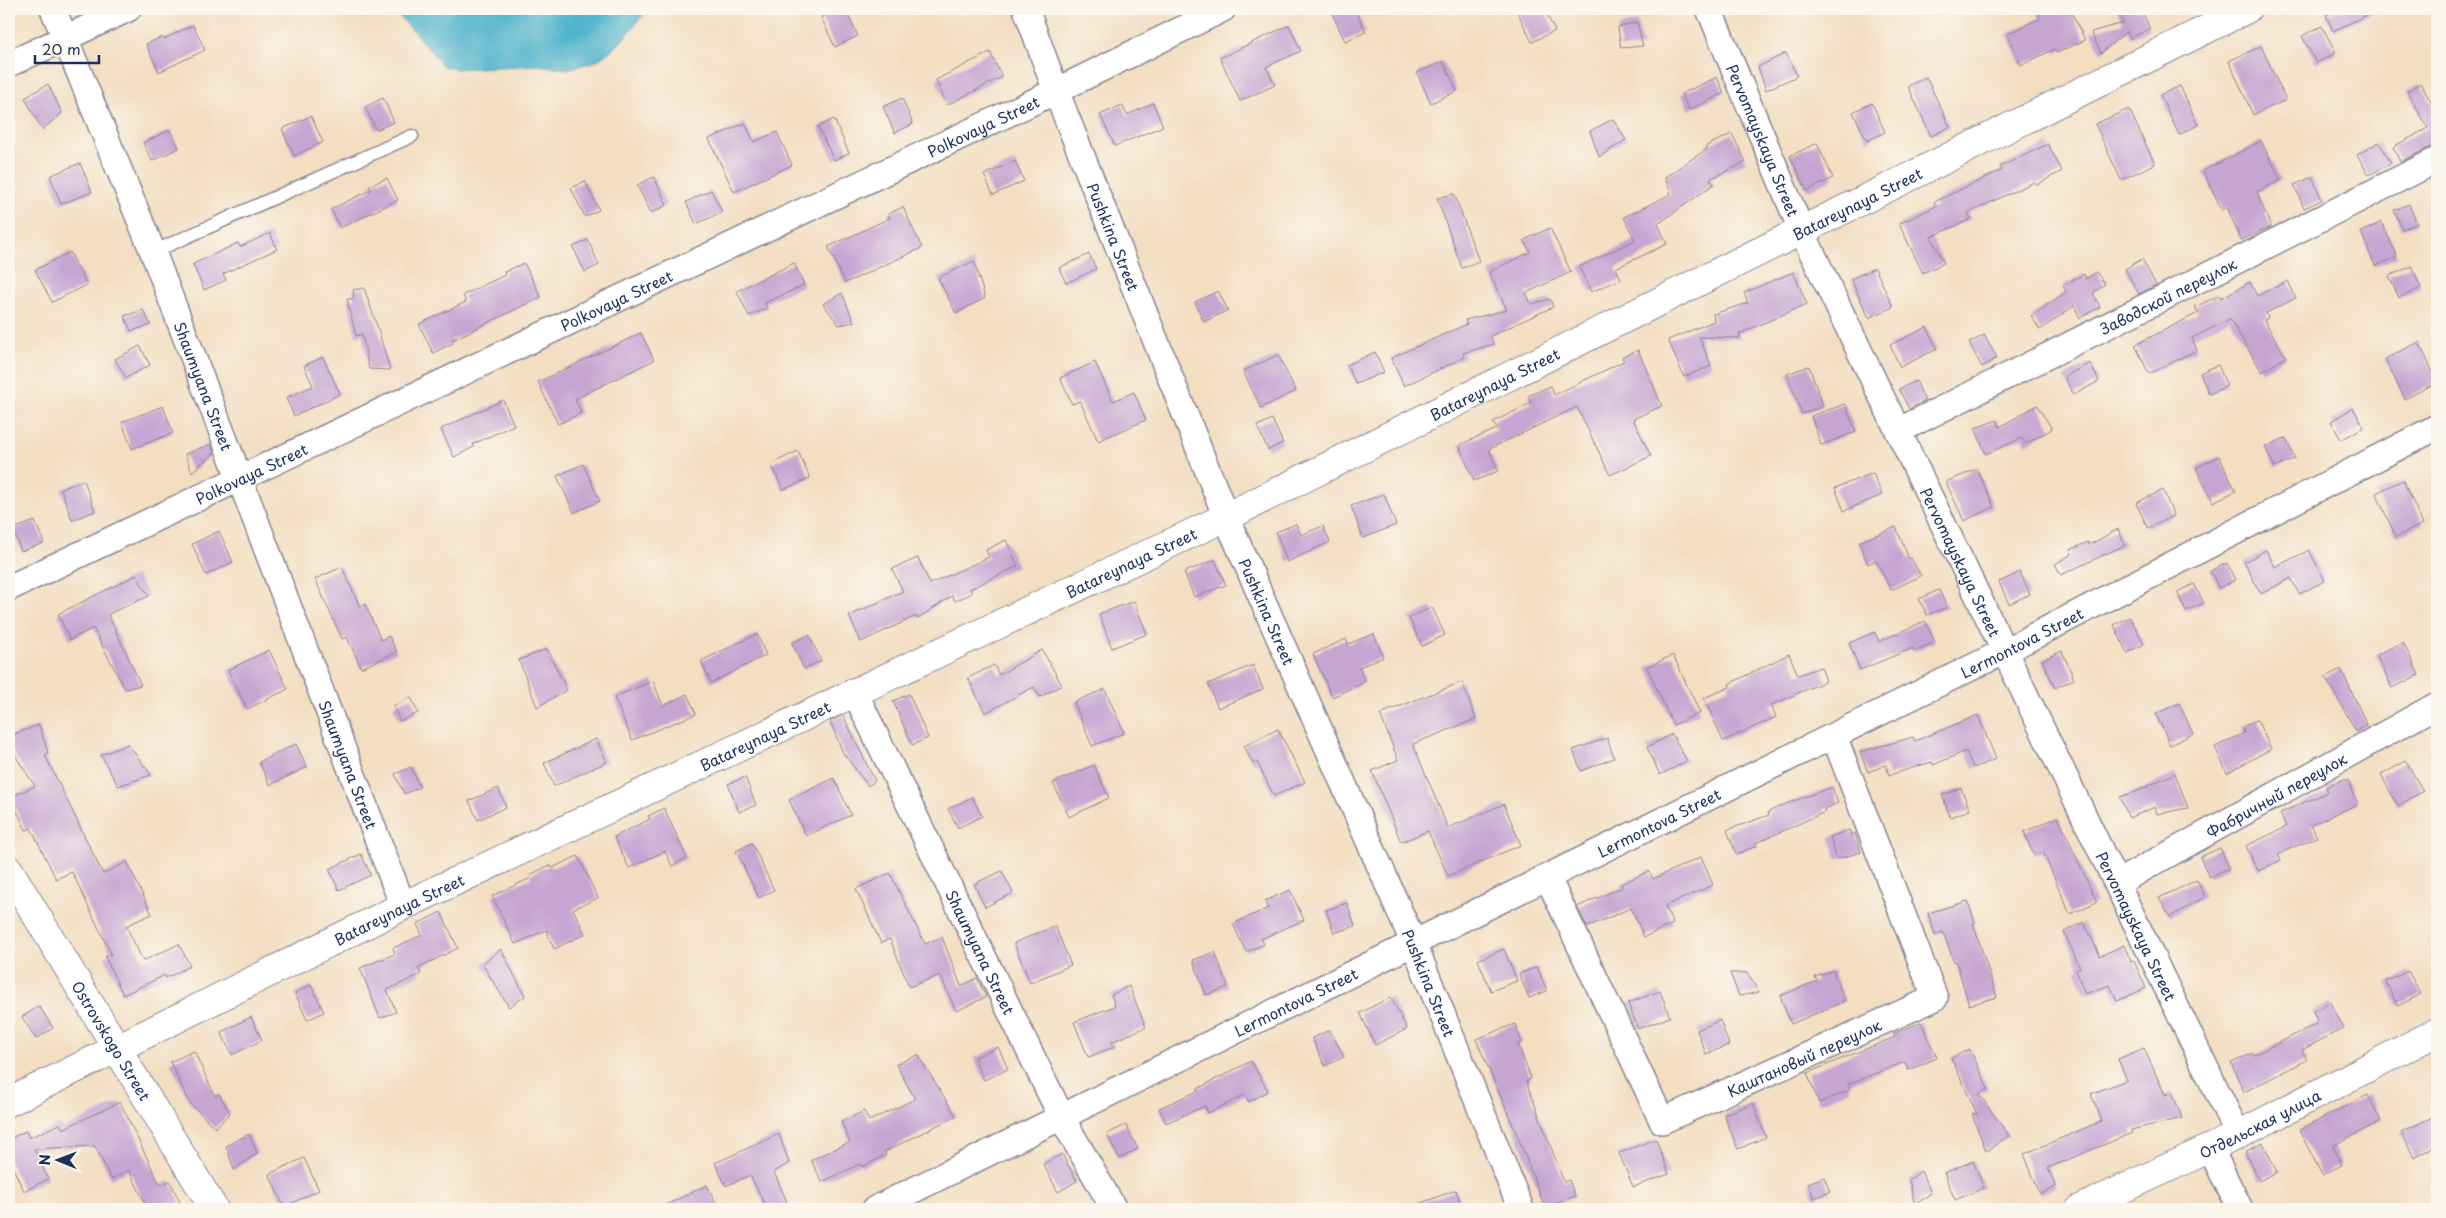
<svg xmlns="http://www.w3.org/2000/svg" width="2446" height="1218" font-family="'Playpen Sans',sans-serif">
<rect width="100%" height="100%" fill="#fbf7ec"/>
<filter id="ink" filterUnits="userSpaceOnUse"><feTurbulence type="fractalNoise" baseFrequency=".02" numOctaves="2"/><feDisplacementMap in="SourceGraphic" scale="10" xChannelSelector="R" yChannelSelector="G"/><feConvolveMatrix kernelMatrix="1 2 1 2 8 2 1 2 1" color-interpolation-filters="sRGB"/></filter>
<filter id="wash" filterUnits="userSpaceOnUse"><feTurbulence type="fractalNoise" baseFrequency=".0096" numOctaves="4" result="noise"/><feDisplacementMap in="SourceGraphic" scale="20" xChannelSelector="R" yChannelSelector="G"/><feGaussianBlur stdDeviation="1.12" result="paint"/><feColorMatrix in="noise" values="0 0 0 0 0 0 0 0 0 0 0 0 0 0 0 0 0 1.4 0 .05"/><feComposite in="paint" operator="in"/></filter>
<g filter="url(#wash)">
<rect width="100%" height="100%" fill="#f3dec2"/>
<path fill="#4db3cc" stroke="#347195" d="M391 9H648L619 44 597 61 568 69 539 65 456 69 444 67 407 24Z"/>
<g id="blocks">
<path fill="#c5a5d2" d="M838 9H845L858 36 835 47 821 17Z
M1330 9H1355L1366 32 1345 41Z
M1516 9H1544L1555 31 1532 42Z
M2036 9H2070L2085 40 2057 53 2055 49 2021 65 2007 34 2040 18Z
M2116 9H2141L2150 29 2130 38 2127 31 2101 53 2091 32 2123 23Z
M2341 9H2380L2333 31 2326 15Z
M1637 22 1643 46 1621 48 1618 27Z
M193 25 205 50 159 72 146 44 162 37 164 39Z
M1289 25 1301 51 1266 67 1275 85 1240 101 1220 58Z
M2322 26 2336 53 2316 63 2302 36Z
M2261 46 2286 100 2253 115 2229 61Z
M990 52 1002 77 947 105 936 80Z
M1786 53 1797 76 1766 90 1758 67Z
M1443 61 1457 91 1431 103 1417 73Z
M1717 77 1724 93 1689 110 1681 94Z
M1926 77 1950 127 1931 136 1908 86Z
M2420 83 2437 112V144L2400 162 2393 147 2428 128 2407 91Z
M48 84 62 113 42 130 25 98Z
M2180 86 2198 125 2179 135 2160 95Z
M383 98 394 122 376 130 365 107Z
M902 98 913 124 895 133 883 107Z
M1153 103 1163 126 1115 146 1100 115 1122 105 1127 115Z
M1872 103 1885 132 1867 141 1853 112Z
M2129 109 2155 164 2121 180 2095 124Z
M311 116 323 142 294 156 282 129Z
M834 119 849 153 834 160 818 127Z
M1613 119 1626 140 1599 157 1590 131Z
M745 123 754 142 777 132 792 165 734 192 709 139Z
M170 130 179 148 152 161 143 143Z
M1732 134 1746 162 1710 179 1714 184 1658 224 1667 244 1616 268 1621 279 1591 292 1579 267 1635 240 1624 217 1671 194 1665 177 1707 149 1706 146Z
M2261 141 2281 180 2257 192 2271 227 2241 240 2227 207 2222 210 2203 171Z
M2379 142 2391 163 2369 175 2357 155Z
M1817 143 1833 178 1807 191 1790 156Z
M2048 144 2062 171 2036 185 2034 182 1968 213 1971 219 1931 237 1944 263 1923 273 1899 224 1936 206 1934 202 2002 170 2000 167Z
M1015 161 1024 181 993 195 984 175Z
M80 163 92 192 61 204 50 176Z
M654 177 667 205 651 213 637 185Z
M2312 177 2322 200 2304 208 2294 185Z
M387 178 398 200 340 228 331 209 371 190 369 186Z
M585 181 599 210 585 217 571 188Z
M711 190 722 212 696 224 686 202Z
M1454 194 1479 261 1462 268 1437 198Z
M2409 204 2417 224 2402 229 2394 210Z
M903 207 922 248 845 283 828 247 890 218 888 214Z
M2382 222 2397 257 2375 266 2361 232Z
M1550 228 1571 272 1526 293 1531 304 1550 299 1553 307 1490 336 1494 344 1463 353 1465 357 1404 386 1391 358 1467 324 1465 320 1507 310 1489 272 1530 252 1524 240Z
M270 233 277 249 223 274 226 280 204 290 193 264 238 243 240 247Z
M588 240 599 265 585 272 573 247Z
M70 252 87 285 52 302 35 270Z
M1089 254 1096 269 1066 283 1059 268Z
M2142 259 2156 285 2139 294 2125 269Z
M974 261 985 298 956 313 938 278Z
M524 263 541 297 452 340 453 343 433 353 419 324 466 302 463 295 505 275 504 272Z
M794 263 804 285 765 303 767 308 749 316 737 291Z
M2412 266 2421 288 2399 298 2389 276Z
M1875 268 1893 307 1869 318 1851 279Z
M1793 272 1807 304 1739 334 1740 338 1699 337 1711 366 1684 377 1668 340 1714 321 1713 314 1748 303 1744 293Z
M2096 272 2105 284 2093 293 2100 307 2080 318 2074 306 2040 330 2031 316 2066 292 2063 285 2084 274 2086 279Z
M2288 281 2296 298 2266 313 2268 318 2264 320 2286 357 2262 372 2230 319 2192 338 2197 350 2149 374 2135 345 2198 313 2195 307 2220 295 2221 298 2250 282 2257 296Z
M364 288 378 329 390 370 369 369 362 334 356 336 347 299H354L353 290Z
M1218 291 1228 310 1204 322 1195 302Z
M842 293 854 322 839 325 823 304Z
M143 310 151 325 131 331 124 316Z
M1927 327 1937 349 1900 367 1890 345Z
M641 333 654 360 575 399 581 413 558 424 538 382Z
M1984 335 1997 358 1982 367 1969 343Z
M2419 342 2437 382 2405 399 2385 359Z
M140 346 150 365 126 378 115 359Z
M1638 350 1662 406 1633 419 1651 456 1610 475 1577 407 1489 449 1498 471 1474 481 1459 445 1497 429 1493 422 1531 403 1528 396 1551 386 1554 395 1624 361 1622 357Z
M1375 352 1384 372 1356 384 1347 365Z
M1278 355 1296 391 1261 408 1243 371Z
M323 357 340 394 294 416 286 398 313 386 304 366Z
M1095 362 1113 401 1134 392 1146 420 1098 441 1080 401 1072 404 1060 378Z
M2090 363 2099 381 2074 395 2064 377Z
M2218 365 2227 386 2209 394 2200 373Z
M1809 366 1823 406 1802 414 1787 374Z
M1916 381 1925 401 1909 409 1899 389Z
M503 400 514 425 473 444 474 447 454 457 441 429Z
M1845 404 1856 432 1821 445 1811 416Z
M2037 405 2052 429 2026 444 2022 438 1986 454 1975 428 1997 420 2000 427Z
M163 406 173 433 132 449 122 422Z
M2353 408 2364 427 2341 440 2331 421Z
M1272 419 1283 443 1268 450 1257 426Z
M2285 438 2295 458 2275 468 2265 447Z
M211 444 214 453 192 472 185 454Z
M798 451 810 478 783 490 771 464Z
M2219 456 2236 491 2213 502 2196 468Z
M583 464 600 501 574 513 557 476Z
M1977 469 1994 507 1964 521 1946 482Z
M1873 473 1882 495 1844 511 1835 488Z
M84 480 95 511 72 520 61 489Z
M2403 480 2423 524 2396 537 2376 493Z
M2163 490 2174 516 2148 528 2136 503Z
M1384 494 1396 525 1363 538 1351 506Z
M35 521 44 543 21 551 13 529Z
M1296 524 1301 535 1323 526 1330 542 1287 562 1276 532Z
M1896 527 1909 559 1911 558 1921 576 1891 590 1876 560 1868 564 1859 542Z
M2118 529 2125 545 2061 575 2055 564 2072 554 2070 550 2088 542 2089 545Z
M219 531 233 562 206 575 192 544Z
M1006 540 1018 566 970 589 972 593 955 601 952 596 917 619 916 616 861 642 849 616 903 591 892 569 918 558 930 584 989 557 986 550Z
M2266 550 2275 567 2309 550 2325 581 2299 594 2291 578 2261 594 2244 562Z
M1215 560 1226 585 1194 597 1184 572Z
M2227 563 2235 580 2219 588 2210 571Z
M342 567 360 607 365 604 381 640 389 636 397 652 361 668 347 637 342 639 315 579Z
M2020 572 2030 594 2009 604 1999 582Z
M136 575 149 596 108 614 141 685 125 689 93 628 70 640 58 614Z
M2194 584 2204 603 2186 611 2177 592Z
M1939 590 1947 607 1927 615 1919 599Z
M1134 601 1147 634 1112 648 1099 614Z
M1432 607 1445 635 1422 646 1409 618Z
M2130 617 2144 644 2127 653 2114 625Z
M1925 621 1935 642 1914 651 1913 648 1860 670 1849 643 1875 632 1879 642Z
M757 634 766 655 711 683 701 661Z
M1374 634 1383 657 1359 667 1365 682 1332 697 1313 654 1346 639 1348 644Z
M809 635 821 661 804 669 792 643Z
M2403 642 2419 675 2392 688 2376 655Z
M547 649 567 690 537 707 519 660Z
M269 650 288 689 247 709 228 670Z
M1042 650 1062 685 1040 697 1034 687 985 713 968 678 994 665 999 675Z
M2062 651 2074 679 2055 688 2042 660Z
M1789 654 1798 675 1821 667 1826 681 1771 705 1776 717 1723 741 1704 698 1730 687 1729 684Z
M1673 655 1700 713 1673 725 1647 667Z
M1253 665 1263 689 1218 708 1208 684Z
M2341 669 2367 725 2356 731 2325 677Z
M653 681 663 706 687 694 696 714 632 740 614 697Z
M1462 682 1476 719 1413 744 1448 828 1504 804 1521 845 1448 876 1428 831 1401 842 1372 771 1398 760 1380 714Z
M1105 689 1124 733 1092 746 1074 702Z
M909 694 928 738 912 745 893 701Z
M411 697 418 713 400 721 393 706Z
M2179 703 2193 734 2170 745 2156 714Z
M843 715 875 781 868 786 843 753 830 721Z
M1978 715 1996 759 1973 768 1966 751 1933 765 1932 762 1889 775 1886 765 1868 772 1860 752 1913 737 1915 741Z
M2257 720 2271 749 2227 773 2215 747 2244 733 2242 727Z
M39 725 48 753 45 755 103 874 127 862 152 914 126 926 143 961 179 944 190 966 166 978 165 975 123 995 105 957 111 954 72 872 56 879 31 828 26 830 10 797 35 786 9 746V736Z
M1278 729 1305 782 1274 796 1257 762 1253 764 1244 746Z
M1672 734 1687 761 1660 775 1647 747Z
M1607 738 1614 758 1581 771 1573 750Z
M596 739 607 762 554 786 544 763Z
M128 744 151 775 118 786 101 755Z
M296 744 307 767 270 785 259 762Z
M2406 761 2423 791 2398 806 2381 775Z
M1094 765 1109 798 1069 817 1053 783Z
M411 767 420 787 404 794 395 774Z
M2175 773 2188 808 2157 814 2155 807 2129 818 2120 797 2138 791Z
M745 777 756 805 739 812 728 784Z
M834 778 851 815 806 836 789 800Z
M2341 780H2348L2358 804 2311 825 2317 837 2278 854 2281 860 2258 871 2246 846 2286 827 2280 813 2328 792 2326 787Z
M1832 787 1838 803 1824 809 1825 812 1756 843 1757 846 1736 854 1727 830 1769 815 1768 812 1788 803Z
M498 788 506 807 478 820 469 801Z
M1961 788 1970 810 1950 817 1942 795Z
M972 797 982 816 958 828 948 809Z
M664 808 687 858 672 866 665 851 629 868 614 837 650 819 648 816Z
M2058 817 2097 902 2070 914 2043 852 2034 855 2024 832Z
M1849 830 1851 835 1855 833 1861 852 1837 859 1830 837Z
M752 843 774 890 759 898 736 851Z
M2220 848 2229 868 2209 877 2200 857Z
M361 854 371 875 339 890 329 869Z
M578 856 598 898 573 909 585 934 554 949 546 930 515 944 492 896 531 878 530 875 550 865 552 868Z
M1701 857 1713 885 1665 906 1673 924 1644 937 1631 908 1587 927 1577 907 1622 887 1621 884 1649 871 1653 879Z
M1002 871 1013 893 985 907 974 884Z
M890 873 925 944 942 937 961 986 977 978 986 997 956 1011 940 975 909 987 890 939 881 943 856 889Z
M2197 880 2205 897 2170 917 2159 898Z
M1290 890 1304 920 1261 939 1264 944 1246 952 1233 924 1268 908 1265 901Z
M1968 901 1975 923H1973L1997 997 1969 1005 1956 961 1954 962 1943 932 1935 935 1928 913Z
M1347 903 1355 926 1334 933 1326 910Z
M441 912 458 948 418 968 421 974 387 990 396 1012 380 1018 360 968 395 954 393 948 422 935 417 924Z
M2084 922 2100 956 2124 945 2131 962 2134 961 2146 988 2117 1001 2110 985 2085 994 2076 970 2080 968 2064 932Z
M1055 926 1071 965 1030 983 1014 943Z
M501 949 525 996 509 1007 482 964Z
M1504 949 1517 981 1491 991 1478 960Z
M1215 952 1228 987 1206 995 1193 960Z
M1537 967 1547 991 1529 998 1519 974Z
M1833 970 1845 1001 1791 1024 1780 996 1817 981 1815 977Z
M2408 971 2421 994 2398 1006 2386 982Z
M1730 973H1747L1759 992 1739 996Z
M311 985 324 1012 307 1020 295 993Z
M1129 986 1146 1027 1112 1042 1114 1047 1088 1057 1074 1022 1115 1006 1111 995Z
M1660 991 1670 1017 1638 1029 1628 1003Z
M1391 997 1407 1029 1375 1045 1360 1013Z
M2330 1002 2344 1028 2302 1050 2307 1060 2244 1092 2231 1063 2253 1053 2254 1055 2318 1023 2313 1011Z
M39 1006 53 1028 36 1039 22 1017Z
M251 1017 262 1040 232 1055 221 1032Z
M1720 1020 1729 1045 1706 1054 1697 1030Z
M1921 1022 1937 1058 1909 1070 1905 1062 1848 1084 1850 1090 1819 1103 1807 1073 1895 1037 1893 1034Z
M1515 1024 1522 1043 1518 1044 1531 1079 1526 1081 1564 1182 1569 1180 1575 1196 1545 1208 1518 1137 1476 1039Z
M1330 1030 1344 1057 1325 1066 1312 1038Z
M998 1047 1008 1069 984 1080 974 1058Z
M2144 1048 2165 1095 2172 1092 2182 1118 2131 1130 2132 1133 2048 1168 2056 1187 2040 1194 2024 1154 2102 1121 2091 1094 2127 1080 2118 1059Z
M1970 1049 1988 1089 1979 1094 2009 1136 1986 1151 1972 1114H1977L1951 1058Z
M194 1051 215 1096 219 1094 230 1113 215 1128 190 1103 170 1062Z
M918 1055 956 1116 884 1152 886 1155 862 1167 860 1164 822 1182 811 1160 850 1142 841 1122 864 1111 869 1121 915 1099 896 1064Z
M1251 1061 1268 1091 1249 1102 1245 1095 1208 1113 1205 1106 1166 1123 1159 1108 1198 1091 1197 1089Z
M2368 1095 2381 1121 2333 1146 2342 1165 2322 1175 2299 1130Z
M120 1102 160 1185 170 1181 180 1202 164 1209H148L129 1170 111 1179 95 1146 34 1149 48 1179 24 1191 9 1160V1139L26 1131 29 1138 60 1124 63 1129Z
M1753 1103 1766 1137 1738 1149 1724 1115Z
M2437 1115V1146L2414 1158 2401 1132Z
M1126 1125 1138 1149 1119 1159 1107 1134Z
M249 1134 257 1153 234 1170 226 1146Z
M779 1134 789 1163 774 1172 790 1209H767L750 1175 726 1186 715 1163Z
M1656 1139 1669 1174 1633 1187 1619 1153Z
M2263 1143 2277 1172 2259 1181 2245 1152Z
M1062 1154 1077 1181 1058 1192 1043 1164Z
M304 1158 319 1190 284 1207 269 1174Z
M1973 1161 1984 1188 1955 1200 1944 1173Z
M1921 1171 1931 1193 1915 1205 1909 1180Z
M1824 1177 1830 1192 1814 1198 1808 1183Z
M707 1185 719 1209H658Z
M1456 1190 1463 1209H1410V1207Z"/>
</g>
</g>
<g filter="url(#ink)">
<use href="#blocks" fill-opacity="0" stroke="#878690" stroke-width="1"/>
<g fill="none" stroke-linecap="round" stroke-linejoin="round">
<defs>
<path id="service" d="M153 252 412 136"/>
<g id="minor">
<path id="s1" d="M53 9 153 252 403 906"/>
<path id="s2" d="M1026 9 1056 91 1226 517 1414 944 1521 1209"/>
<path id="s3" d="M1709 9 1802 232 2238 1135"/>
<path d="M9 64 128 9"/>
<path id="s4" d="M1898 431 2437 160"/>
<path id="s5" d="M9 588 1056 91 1223 9"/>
<path id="s6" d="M854 691 1062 1118 1114 1209"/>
<path id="s7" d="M1548 878 1662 1121 1935 998 1834 736"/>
<path id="s8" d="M2117 883 2437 705"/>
<path d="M2210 1148 2240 1209"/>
<path id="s9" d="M875 1209 2005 651 2437 427"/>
</g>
<g id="tertiary">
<path id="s10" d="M9 870 214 1209"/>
<path id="s11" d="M9 1102 403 906 1226 517 2247 9"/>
<path id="s12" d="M2080 1209 2238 1135 2437 1032"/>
</g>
</defs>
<use href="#service" stroke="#878690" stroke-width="15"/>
<use href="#minor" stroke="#878690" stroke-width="28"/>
<use href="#tertiary" stroke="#878690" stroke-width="30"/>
<use href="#service" stroke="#fff" stroke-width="12"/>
<use href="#minor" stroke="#fff" stroke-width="25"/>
<use href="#tertiary" stroke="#fff" stroke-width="28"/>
</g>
</g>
<g text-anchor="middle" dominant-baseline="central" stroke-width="5" stroke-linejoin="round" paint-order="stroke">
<g font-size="15" fill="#1b2f5e" stroke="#fbf7ec">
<text stroke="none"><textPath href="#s5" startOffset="1078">Polkovaya Street</textPath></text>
<text stroke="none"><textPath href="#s3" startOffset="142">Pervomayskaya Street</textPath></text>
<text stroke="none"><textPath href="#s11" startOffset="2055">Batareynaya Street</textPath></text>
<text stroke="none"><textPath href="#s2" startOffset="244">Pushkina Street</textPath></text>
<text stroke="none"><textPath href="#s4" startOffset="302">Заводской переулок</textPath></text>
<text stroke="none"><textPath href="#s5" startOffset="672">Polkovaya Street</textPath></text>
<text stroke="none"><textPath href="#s11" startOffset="1650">Batareynaya Street</textPath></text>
<text stroke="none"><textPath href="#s1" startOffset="406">Shaumyana Street</textPath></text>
<text stroke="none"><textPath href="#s5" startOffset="268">Polkovaya Street</textPath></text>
<text stroke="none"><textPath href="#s11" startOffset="1245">Batareynaya Street</textPath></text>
<text stroke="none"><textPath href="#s3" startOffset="608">Pervomayskaya Street</textPath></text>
<text stroke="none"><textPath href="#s2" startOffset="649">Pushkina Street</textPath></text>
<text stroke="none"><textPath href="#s9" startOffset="1279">Lermontova Street</textPath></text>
<text stroke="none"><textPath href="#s11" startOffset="840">Batareynaya Street</textPath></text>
<text stroke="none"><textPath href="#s1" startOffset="811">Shaumyana Street</textPath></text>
<text stroke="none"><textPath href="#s8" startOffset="182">Фабричный переулок</textPath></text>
<text stroke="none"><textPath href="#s9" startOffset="874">Lermontova Street</textPath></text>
<text stroke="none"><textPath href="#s11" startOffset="435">Batareynaya Street</textPath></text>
<text stroke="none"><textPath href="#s3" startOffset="1012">Pervomayskaya Street</textPath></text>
<text stroke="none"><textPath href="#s6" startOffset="290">Shaumyana Street</textPath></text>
<text stroke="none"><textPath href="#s2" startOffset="1054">Pushkina Street</textPath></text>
<text stroke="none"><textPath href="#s9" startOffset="469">Lermontova Street</textPath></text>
<text stroke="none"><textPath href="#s10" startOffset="199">Ostrovskogo Street</textPath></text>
<text stroke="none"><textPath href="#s7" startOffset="424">Каштановый переулок</textPath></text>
<text stroke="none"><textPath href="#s12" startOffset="199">Отдельская улица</textPath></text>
</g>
</g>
<rect width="2446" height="1218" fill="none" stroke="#fbf7ec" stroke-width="30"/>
<g transform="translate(58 1160) rotate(271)" stroke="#fbf7ec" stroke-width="4" paint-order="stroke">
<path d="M0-4L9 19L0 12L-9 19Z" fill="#1b2f5e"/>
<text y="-8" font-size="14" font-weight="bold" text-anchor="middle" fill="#1b2f5e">N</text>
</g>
<path d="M35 55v8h64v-8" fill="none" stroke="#1b2f5e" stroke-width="2.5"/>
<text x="42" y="55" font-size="15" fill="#1b2f5e" stroke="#fbf7ec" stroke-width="4" paint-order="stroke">20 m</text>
</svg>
